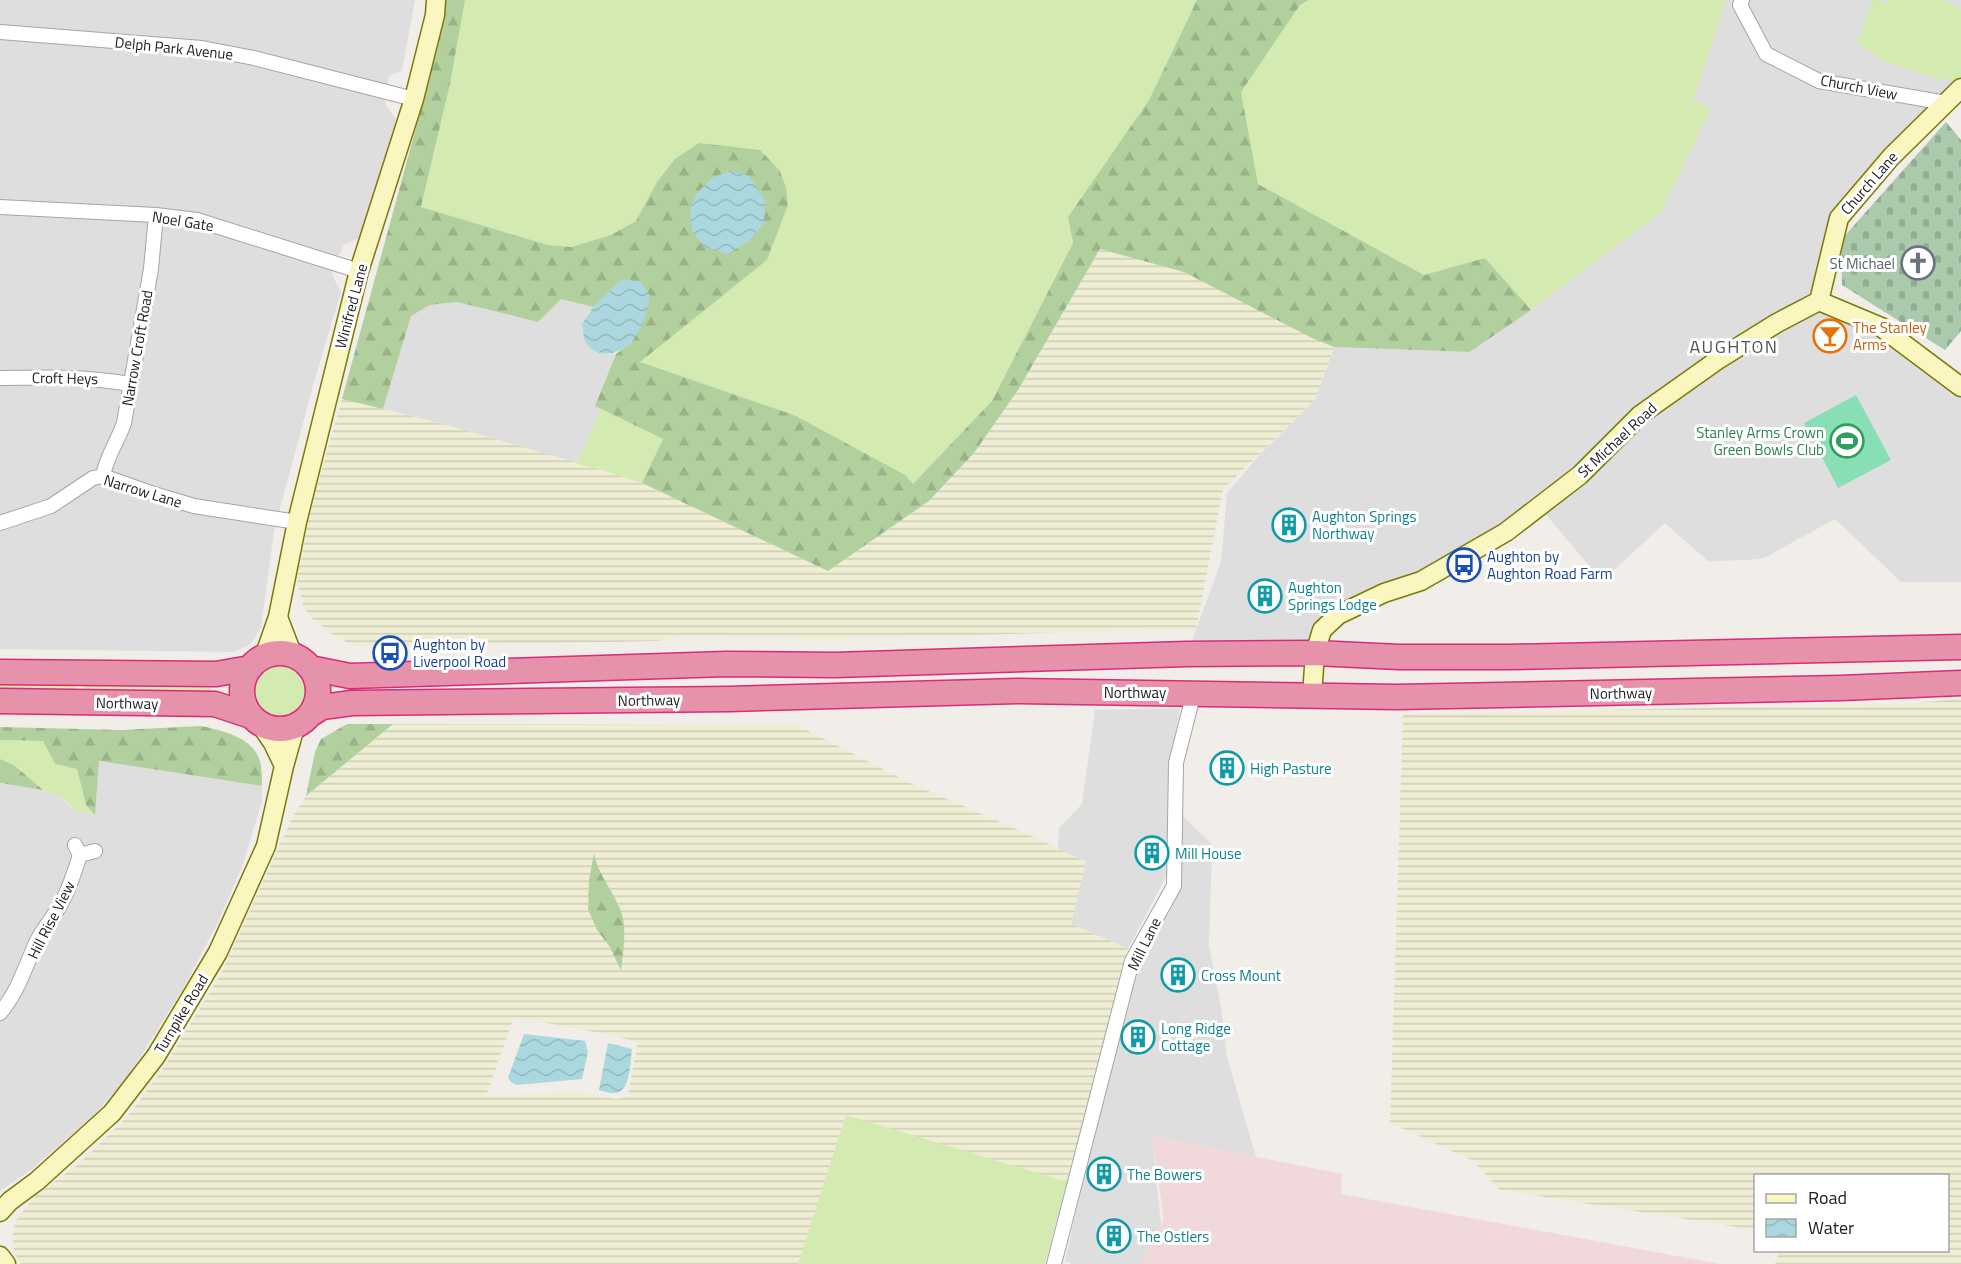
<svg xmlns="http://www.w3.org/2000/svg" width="1961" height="1264" font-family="'Titillium Web',sans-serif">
<defs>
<pattern id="farmland-rules" width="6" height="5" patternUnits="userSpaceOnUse" patternTransform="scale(1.5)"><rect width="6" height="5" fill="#efeed4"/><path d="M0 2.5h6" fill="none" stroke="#cdccb6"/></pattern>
<pattern id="forest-firs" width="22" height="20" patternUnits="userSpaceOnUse" patternTransform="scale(1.5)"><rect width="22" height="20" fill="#b2d09e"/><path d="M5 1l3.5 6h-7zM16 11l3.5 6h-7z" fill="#99b288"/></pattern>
<pattern id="cemetery-stones" width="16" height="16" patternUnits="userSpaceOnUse" patternTransform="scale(1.5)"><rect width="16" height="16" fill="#aacaab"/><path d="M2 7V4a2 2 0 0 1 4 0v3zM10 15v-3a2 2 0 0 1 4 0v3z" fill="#92ad93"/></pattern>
<pattern id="water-waves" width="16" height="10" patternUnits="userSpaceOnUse" patternTransform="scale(1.5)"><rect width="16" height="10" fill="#aad8de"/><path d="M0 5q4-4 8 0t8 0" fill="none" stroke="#92b9be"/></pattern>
</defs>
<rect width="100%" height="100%" fill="#f1ede8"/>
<path fill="#dfdede" d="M0 0H415L402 71 389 76 385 103 396 120 360 238 343 245 332 275 341 292 314 382 274 531 261 628 251 644 234 652 0 649Z
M1726 0H1961V88L1839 218 1819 301 1881 327 1961 387V582H1901L1835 519 1764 558 1747 560 1708 561 1665 523 1602 581 1539 506 1506 532 1338 615 1315 653 1187 654 1221 562 1227 493 1261 453 1315 400 1334 347 1471 352 1531 310 1661 212 1710 108 1693 101Z
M561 299 593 307 587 314 602 354H616L596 406 601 409 577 464 443 424 383 409 411 315 430 305 457 302 538 322Z
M1180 708 1170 761V869L1128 949 1071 924 1086 862 1058 849 1059 828 1082 804 1095 710Z
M98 761 262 786V801L242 867 218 922 183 989 127 1078 93 1116 32 1169 0 1191V783L43 790 61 797 74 810 94 815Z
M1176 810 1212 844 1209 946 1221 1007 1227 1057 1256 1157 1152 1136 1161 1226 1141 1264H1073L1065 1261 1132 961 1174 886Z"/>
<path fill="#f1d8da" d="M1152 1136 1342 1174 1341 1194 1720 1264H1141L1164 1220Z"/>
<path fill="url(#farmland-rules)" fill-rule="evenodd" d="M1100 249 1184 272 1334 347 1315 400 1223 489 1196 629 824 639 687 636 657 641 357 647 335 636 310 617 303 605 297 580 309 515 342 399 443 424 602 470 642 483 828 571 929 501 974 453 1018 390Z
M1961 699V1264H1775L1780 1251 1948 1250V1176H1756L1755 1230 1500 1190 1472 1160 1390 1123 1403 714 1900 704Z
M393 724 797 725 912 784 1023 832 1086 862 1071 924 1128 949 1067 1182 846 1116 798 1264H21L15 1254 13 1243V1231L16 1220 36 1195 80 1163 128 1116 162 1070 221 974 293 816 306 796ZM594 855 601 877 621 911V969L610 947 597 930 588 909 589 880ZM514 1017 600 1033 638 1042 628 1094 623 1098 616 1099 578 1092 486 1096Z"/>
<path fill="#d3eab0" d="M465 0H1197L1149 100 1068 217 1073 243 992 401 914 485 794 415 639 362 767 260 776 234 760 150 646 203 636 221 611 235 571 247 548 245 421 207 450 84Z
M1309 0H1726L1693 101 1711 108 1661 212 1531 310 1485 258 1424 275 1258 184 1241 92 1300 5Z
M1872 0H1878L1887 4 1889 0H1942L1961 9V82L1935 78 1881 60 1857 43Z
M601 409 663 439 642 483 602 470 577 464Z
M252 691a28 28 0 1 1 56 0a28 28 0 1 1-56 0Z
M0 679 76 680 75 693 0 692Z
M84 680 211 682 210 696 84 693Z
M0 740 43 741 55 764 77 769 86 805 95 815 74 810 71 805 61 797 43 790 14 765 0 759Z
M846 1115 1067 1182 1045 1264H798Z"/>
<path fill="url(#forest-firs)" d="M445 0H465L450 84 421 207 548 245 571 247 611 235 636 221 657 182 675 159 699 143 760 150 780 171 786 188 788 205 767 260 640 362 794 415 905 475 913 484 992 401 1073 243 1068 217 1149 100 1197 0H1309L1300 5 1241 92 1258 184 1424 275 1485 258 1531 310 1470 352 1334 347 1312 338 1184 272 1100 249 1018 390 974 453 929 501 828 571 642 483 663 439 595 406 616 354 632 342 622 279 593 307 561 299 538 322 457 302 430 305 411 316 383 409 342 399 425 95Z
M347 724H393L306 796 315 752 321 739Z
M201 726C224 731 257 738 261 766 262 773 262 780 262 786L99 761 95 815 86 805 77 769 55 764 43 741 0 740V727L121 730Z
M0 759 14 765 43 790 0 783Z
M594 853C598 875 612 889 620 909 628 927 623 951 621 971L610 947 597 930 588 909 589 880Z"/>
<path fill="url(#cemetery-stones)" d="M1946 122 1961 140V331L1945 350 1842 285 1841 240Z"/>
<path fill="#88dfb3" d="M1856 395 1891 460 1838 488 1804 423Z"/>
<path fill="url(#water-waves)" d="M732 171 749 176 765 200 764 223 748 242 727 254 704 247 692 231 690 208 698 192 713 177Z
M622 279 641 282 650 296C647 312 643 327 633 340 621 356 592 361 584 338 583 333 583 328 582 324L593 307Z
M524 1034 585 1041 588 1052 582 1079 516 1085 511 1082 508 1078Z
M608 1043 632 1049C630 1062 631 1094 613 1093 609 1093 603 1091 599 1090Z"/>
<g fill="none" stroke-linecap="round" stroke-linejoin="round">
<defs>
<path id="street" d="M1742 0 1740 5 1766 54 1819 81 1946 103
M0 32 202 48 254 58 414 99
M0 207 156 215 197 220 359 271
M0 378C44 377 86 376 130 384
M103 476C106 457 118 441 124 423L151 269 156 215
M0 523 51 506 93 478 103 476 154 494 194 506 297 522
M80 855 95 851
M0 1013C18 992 25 967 36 943 42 930 52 919 59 907 69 891 74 873 80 855L75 845
M1054 1264 1132 961 1174 886 1176 763 1191 704 1186 692"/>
<path id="secondary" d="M1819 301 1839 218 1891 157 1961 88
M278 617 293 656
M264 657 278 617 297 522 359 271 414 99 435 15 436 0
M1312 696 1315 653 1322 630 1338 615 1384 593 1421 581 1506 532 1580 475 1640 415 1719 359 1777 323 1819 301 1881 327 1961 387
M260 724 273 743 284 766
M0 1212 10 1201 37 1181 112 1113 156 1056 218 952 266 846 284 766 295 727
M0 1256 6 1264"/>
<path id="highway" d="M242 691a38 38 0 1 1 76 0a38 38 0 1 1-76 0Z
M310 668 350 676 726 664 835 665 1187 654 1315 653 1399 657H1509L1961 647
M0 672 216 674 250 668
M0 701 215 704 251 716
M311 714 322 707 352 703 729 699 1018 691 1397 697 1841 688 1961 683"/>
</defs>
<use href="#street" stroke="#a5a5a5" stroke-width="16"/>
<use href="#secondary" stroke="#7a7a06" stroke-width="21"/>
<use href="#highway" stroke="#da2b7a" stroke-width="27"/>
<use href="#street" stroke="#fff" stroke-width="14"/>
<use href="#secondary" stroke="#f9f6bf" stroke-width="18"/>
<use href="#highway" stroke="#e792ab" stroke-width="24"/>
</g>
<defs>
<symbol id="church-ring" viewBox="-11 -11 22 22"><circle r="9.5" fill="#fff" stroke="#6b7280" stroke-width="1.5"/><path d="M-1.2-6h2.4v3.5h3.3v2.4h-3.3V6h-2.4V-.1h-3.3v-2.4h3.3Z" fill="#6b7280"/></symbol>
<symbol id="bar-ring" viewBox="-11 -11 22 22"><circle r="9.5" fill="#fff" stroke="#e8710a" stroke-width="1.5"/><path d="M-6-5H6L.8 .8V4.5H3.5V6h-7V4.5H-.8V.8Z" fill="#e8710a"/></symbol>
<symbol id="stadium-ring" viewBox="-11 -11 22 22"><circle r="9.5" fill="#fff" stroke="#2e9e5b" stroke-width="1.5"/><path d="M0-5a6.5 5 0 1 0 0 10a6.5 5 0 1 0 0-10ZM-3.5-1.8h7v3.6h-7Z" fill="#2e9e5b"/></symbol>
<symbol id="building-ring" viewBox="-11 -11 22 22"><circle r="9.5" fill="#fff" stroke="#0f9aa8" stroke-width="1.5"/><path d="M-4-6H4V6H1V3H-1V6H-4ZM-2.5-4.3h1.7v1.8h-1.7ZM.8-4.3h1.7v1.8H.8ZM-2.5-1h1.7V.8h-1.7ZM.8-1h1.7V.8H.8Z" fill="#0f9aa8"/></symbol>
<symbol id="bus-ring" viewBox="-11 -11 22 22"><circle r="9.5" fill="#fff" stroke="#1a4fb4" stroke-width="1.5"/><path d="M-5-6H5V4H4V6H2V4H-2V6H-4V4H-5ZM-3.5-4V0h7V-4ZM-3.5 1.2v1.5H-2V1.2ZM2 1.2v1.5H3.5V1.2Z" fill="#1a4fb4"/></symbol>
</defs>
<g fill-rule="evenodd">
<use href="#church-ring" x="1899" y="244" width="38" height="38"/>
<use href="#bar-ring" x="1811" y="317" width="38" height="38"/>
<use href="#stadium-ring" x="1828" y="422" width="38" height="38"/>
<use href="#building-ring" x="1270" y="506" width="38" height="38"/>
<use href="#bus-ring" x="1445" y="546" width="38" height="38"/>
<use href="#building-ring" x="1246" y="577" width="38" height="38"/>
<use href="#bus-ring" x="371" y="634" width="38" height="38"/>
<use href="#building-ring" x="1208" y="749" width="38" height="38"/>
<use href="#building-ring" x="1133" y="834" width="38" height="38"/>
<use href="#building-ring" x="1159" y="956" width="38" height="38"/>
<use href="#building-ring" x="1119" y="1018" width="38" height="38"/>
<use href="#building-ring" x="1085" y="1155" width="38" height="38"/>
<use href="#building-ring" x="1095" y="1217" width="38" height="38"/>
</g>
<g text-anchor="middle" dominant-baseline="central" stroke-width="6" stroke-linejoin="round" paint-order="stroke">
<g font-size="15" fill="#212121" stroke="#fff">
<text transform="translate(174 48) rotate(6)">Delph Park Avenue</text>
<text transform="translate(1859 87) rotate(11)">Church View</text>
<text transform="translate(1869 183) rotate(-49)">Church Lane</text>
<text transform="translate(183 221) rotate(9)">Noel Gate</text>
<text transform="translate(351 306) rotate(-75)">Winifred Lane</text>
<text transform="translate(137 348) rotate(-80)">Narrow Croft Road</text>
<text transform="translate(65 378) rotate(1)">Croft Heys</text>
<text transform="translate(1617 440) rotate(-43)">St Michael Road</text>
<text transform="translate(143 491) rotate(17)">Narrow Lane</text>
<text x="1135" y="692">Northway</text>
<text transform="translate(1621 693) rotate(-1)">Northway</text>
<text transform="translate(649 700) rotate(-1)">Northway</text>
<text transform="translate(127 703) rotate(1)">Northway</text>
<text transform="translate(51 920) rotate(-63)">Hill Rise View</text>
<text transform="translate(1144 944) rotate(-64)">Mill Lane</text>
<text transform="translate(181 1014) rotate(-59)">Turnpike Road</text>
</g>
<g font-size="15" fill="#5b616d" stroke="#fff" text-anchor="end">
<text x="1895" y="263">St Michael</text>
</g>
<g font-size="15" fill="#c56008" stroke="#fff" text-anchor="start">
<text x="1853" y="327">The Stanley<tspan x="1853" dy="17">Arms</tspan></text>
</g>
<g font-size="15" fill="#27864d" stroke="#fff" text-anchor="end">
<text x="1824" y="432">Stanley Arms Crown<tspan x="1824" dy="17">Green Bowls Club</tspan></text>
</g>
<g font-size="15" fill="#0d838f" stroke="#fff" text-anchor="start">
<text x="1312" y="516">Aughton Springs<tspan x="1312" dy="17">Northway</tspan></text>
<text x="1288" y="587">Aughton<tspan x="1288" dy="17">Springs Lodge</tspan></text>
<text x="1250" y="768">High Pasture</text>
<text x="1175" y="853">Mill House</text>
<text x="1201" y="975">Cross Mount</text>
<text x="1161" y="1028">Long Ridge<tspan x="1161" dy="17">Cottage</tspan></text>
<text x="1127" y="1174">The Bowers</text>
<text x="1137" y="1236">The Ostlers</text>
</g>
<g font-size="15" fill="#164399" stroke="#fff" text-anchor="start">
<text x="1487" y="556">Aughton by<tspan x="1487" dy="17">Aughton Road Farm</tspan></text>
<text x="413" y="644">Aughton by<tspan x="413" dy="17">Liverpool Road</tspan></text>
</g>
<g font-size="18" letter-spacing="1.5" fill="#545454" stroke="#fff">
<text x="1734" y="346">AUGHTON</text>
</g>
</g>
<rect x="1754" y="1174" width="195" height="78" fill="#ffffff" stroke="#a6a6a6" stroke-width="1.5"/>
<rect x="1766" y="1194" width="30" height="9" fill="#f9f6bf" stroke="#a6a6a6" stroke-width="1.5"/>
<text x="1808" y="1204" font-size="18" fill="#212121">Road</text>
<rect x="1766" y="1219" width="30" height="18" fill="url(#water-waves)" stroke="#a6a6a6" stroke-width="1.5"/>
<text x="1808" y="1234" font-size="18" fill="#212121">Water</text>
</svg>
